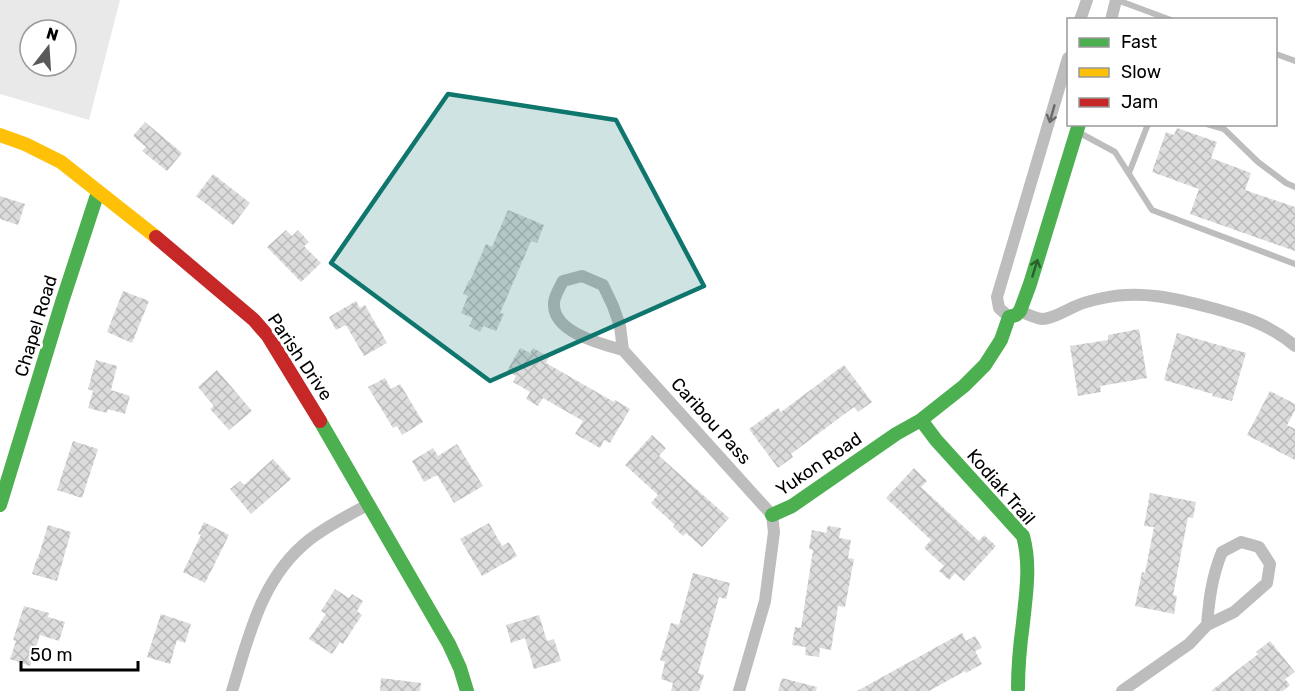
<svg xmlns="http://www.w3.org/2000/svg" width="1295" height="691" font-family="Rubik,sans-serif">
<defs>
<pattern id="building-cross-hatch" width="8" height="8" patternUnits="userSpaceOnUse" patternTransform="scale(1.5)"><rect width="8" height="8" fill="#dcdcdc"/><path d="M0 0l8 8M0 8l8-8" fill="none" stroke="#bbb"/></pattern>
</defs>
<rect width="100%" height="100%" fill="#fff"/>
<path fill="#e9e9e9" fill-rule="evenodd" d="M0 0H120L89 120 0 94ZM30 30H66V66H30Z"/>
<path fill="url(#building-cross-hatch)" d="M145 122 182 153 167 171 142 151 146 147 133 136Z
M1177 128 1217 142 1211 158 1251 173 1245 190 1295 207V251L1190 214 1199 189 1152 172 1166 132 1174 135Z
M213 174 250 203 233 225 196 196Z
M0 196 25 204 18 225 0 219Z
M508 210 544 225 537 243 531 241 500 313 504 314 496 331 483 326 480 332 469 326 473 318 461 313 468 296 463 294 469 280 470 281 486 244 492 247Z
M286 230 292 236 298 230 309 242 304 246 321 263 301 282 267 247Z
M123 291 149 301 132 343 107 332Z
M356 301 360 308 365 305 387 343 364 356 346 325 336 330 329 317Z
M1139 329 1147 378 1100 386 1101 392 1078 396 1070 346 1108 340V335Z
M1177 333 1246 353 1232 401 1212 396 1213 394 1164 380Z
M520 348 530 353 533 348 549 357 546 363 614 402 615 400 630 409 610 443 604 440 600 448 575 434 583 421 543 398 538 406 526 399 530 392 513 382 516 376 507 371Z
M96 360 117 366 111 390 130 396 125 414 108 409 107 413 88 408 93 391 88 389Z
M844 365 872 402 858 412 854 407 791 454 793 457 778 468 749 429 778 408 781 412Z
M217 370 252 411 229 430 210 409 214 406 198 387Z
M385 378 391 389 400 384 423 422 402 435 397 426 393 428 368 387Z
M1270 391 1295 404V410L1287 425 1295 429V460L1247 435Z
M652 435 666 448 659 456 729 518 702 547 686 533 683 536 673 527 675 525 651 503 658 495 625 465Z
M73 441 98 449 82 498 57 490Z
M457 444 483 486 454 503 437 475 424 482 412 461 433 448 438 456Z
M273 459 291 479 251 514 230 489 240 481 244 485Z
M914 468 927 481 921 487 979 541 984 535 996 546 964 581 955 573 949 580 939 571 944 566 924 548 931 540 886 498Z
M1150 493 1196 502 1193 518 1188 517 1173 595 1177 596 1174 614 1135 606 1142 572 1145 573 1154 527 1144 526Z
M204 522 229 535 205 583 183 572 201 535 198 534Z
M489 523 502 546 509 542 517 556 482 576 460 539Z
M48 525 71 532 57 581 32 574 37 558H38Z
M828 526 841 528 839 538 851 540 848 558 854 559 845 607 838 606 831 650 820 648 819 657 805 655 806 647 792 645 795 627 801 628 813 550 809 549 812 530 826 533Z
M693 573 730 583 726 599 719 597 698 673 704 675 699 691H671L673 683 661 679 665 662 660 660 671 623 679 625Z
M335 589 349 598 352 594 363 601 357 611 362 615 343 644 340 642 332 654 309 639 326 614 321 611Z
M24 606 49 613 48 617 65 622 59 641 40 635 30 666 10 659 16 641 13 640Z
M161 614 191 624 185 643 177 640 170 664 147 657Z
M539 615 547 641 554 639 561 661 534 669 525 638 511 643 506 625Z
M962 633 966 641 975 636 982 648 975 651 982 664 966 673 965 671 929 691H857Z
M1270 641 1295 672 1285 679 1290 685 1283 691H1211L1258 654 1256 652Z
M381 678 421 683 420 691H380Z
M782 678 817 687 816 691H778Z"/>
<g fill="none" stroke-linecap="round" stroke-linejoin="round">
<path stroke="#bdbdbd" stroke-width="6" d="M1117 0 1171 20
M1276 54 1295 61
M1207 124 1224 129 1258 162 1286 183 1295 187
M1078 132 1115 152 1152 210 1295 264
M1129 173 1148 124"/>
<path stroke="#bdbdbd" stroke-width="12" d="M1080 20 1087 0
M1111 20 1116 0
M582 276 603 285 613 306 620 326 623 350C601 344 552 332 554 303 554 296 560 287 563 281Z
M1020 311C1027 314 1034 318 1042 319 1053 319 1066 310 1076 306 1084 302 1094 300 1103 298 1140 290 1175 298 1212 308 1244 317 1269 324 1295 346
M1009 317 999 308 997 297 1068 58
M623 350 772 515 774 532 765 601 739 691
M1241 542 1259 547 1270 564 1267 583 1234 612 1207 625C1209 600 1212 576 1222 552Z
M232 691C249 636 261 578 309 540 327 526 349 515 369 504
M1122 691 1189 644 1207 625"/>
<path stroke="#4caf50" stroke-width="14" d="M921 420 936 440 1023 536C1031 565 1026 594 1023 623 1020 645 1018 666 1018 688
M320 421 449 644 460 668 467 691
M0 505 62 302 98 192
M772 515 792 506 896 434 921 420 964 386 985 365 1001 340 1009 317 1016 315 1020 311 1030 284 1079 124"/>
<path stroke="#ffc107" stroke-width="14" d="M0 135 25 144 61 162 156 237"/>
<path stroke="#c62828" stroke-width="14" d="M156 237 254 320 268 336 320 421"/>
</g>
<defs><path id="oneway-shaft" d="M-6 0H5M1.5-3L5.5 0L1.5 3" fill="none" stroke-width="1.6" stroke-linecap="round" stroke-linejoin="round" transform="scale(1.5)"/></defs>
<use stroke="#686868" href="#oneway-shaft" transform="translate(1052 114) rotate(106)"/>
<use stroke="#2a602c" href="#oneway-shaft" transform="translate(1035 268) rotate(-73)"/>
<path fill="#0f766e" fill-opacity="0.2" stroke="#0f766e" stroke-width="4.5" stroke-linejoin="round" d="M448 94 616 120 704 286 490 381 331 263Z"/>
<g text-anchor="middle" dominant-baseline="central" stroke-width="6" stroke-linejoin="round" paint-order="stroke">
<g font-size="18" fill="#000" stroke="#fff">
<text transform="translate(36 326) rotate(-73)">Chapel Road</text>
<text transform="translate(300 357) rotate(56)">Parish Drive</text>
<text transform="translate(711 421) rotate(48)">Caribou Pass</text>
<text transform="translate(819 464) rotate(-34)">Yukon Road</text>
<text transform="translate(1001 487) rotate(49)">Kodiak Trail</text>
</g>
</g>
<rect x="1067" y="18" width="210" height="108" fill="#ffffff" stroke="#999999" stroke-width="1.5"/>
<rect x="1079" y="38" width="30" height="9" fill="#4caf50" stroke="#999999" stroke-width="1.5"/>
<text x="1121" y="48" font-size="18" fill="#000000">Fast</text>
<rect x="1079" y="68" width="30" height="9" fill="#ffc107" stroke="#999999" stroke-width="1.5"/>
<text x="1121" y="78" font-size="18" fill="#000000">Slow</text>
<rect x="1079" y="98" width="30" height="9" fill="#c62828" stroke="#999999" stroke-width="1.5"/>
<text x="1121" y="108" font-size="18" fill="#000000">Jam</text>
<g transform="translate(48 48) rotate(17)"><circle r="28" fill="#ffffff" stroke="#999999" stroke-width="1.5"/>
<path d="M0-4.5L10 22L0 15L-10 22Z" fill="#595959"/>
<text y="-9" font-size="16" font-weight="bold" text-anchor="middle" fill="#000000">N</text>
</g>
<path d="M21 661v9h117v-9" fill="none" stroke="#000000" stroke-width="3"/>
<text x="30" y="661" font-size="18" fill="#000000" stroke="#ffffff" stroke-width="4.5" paint-order="stroke">50 m</text>
</svg>
